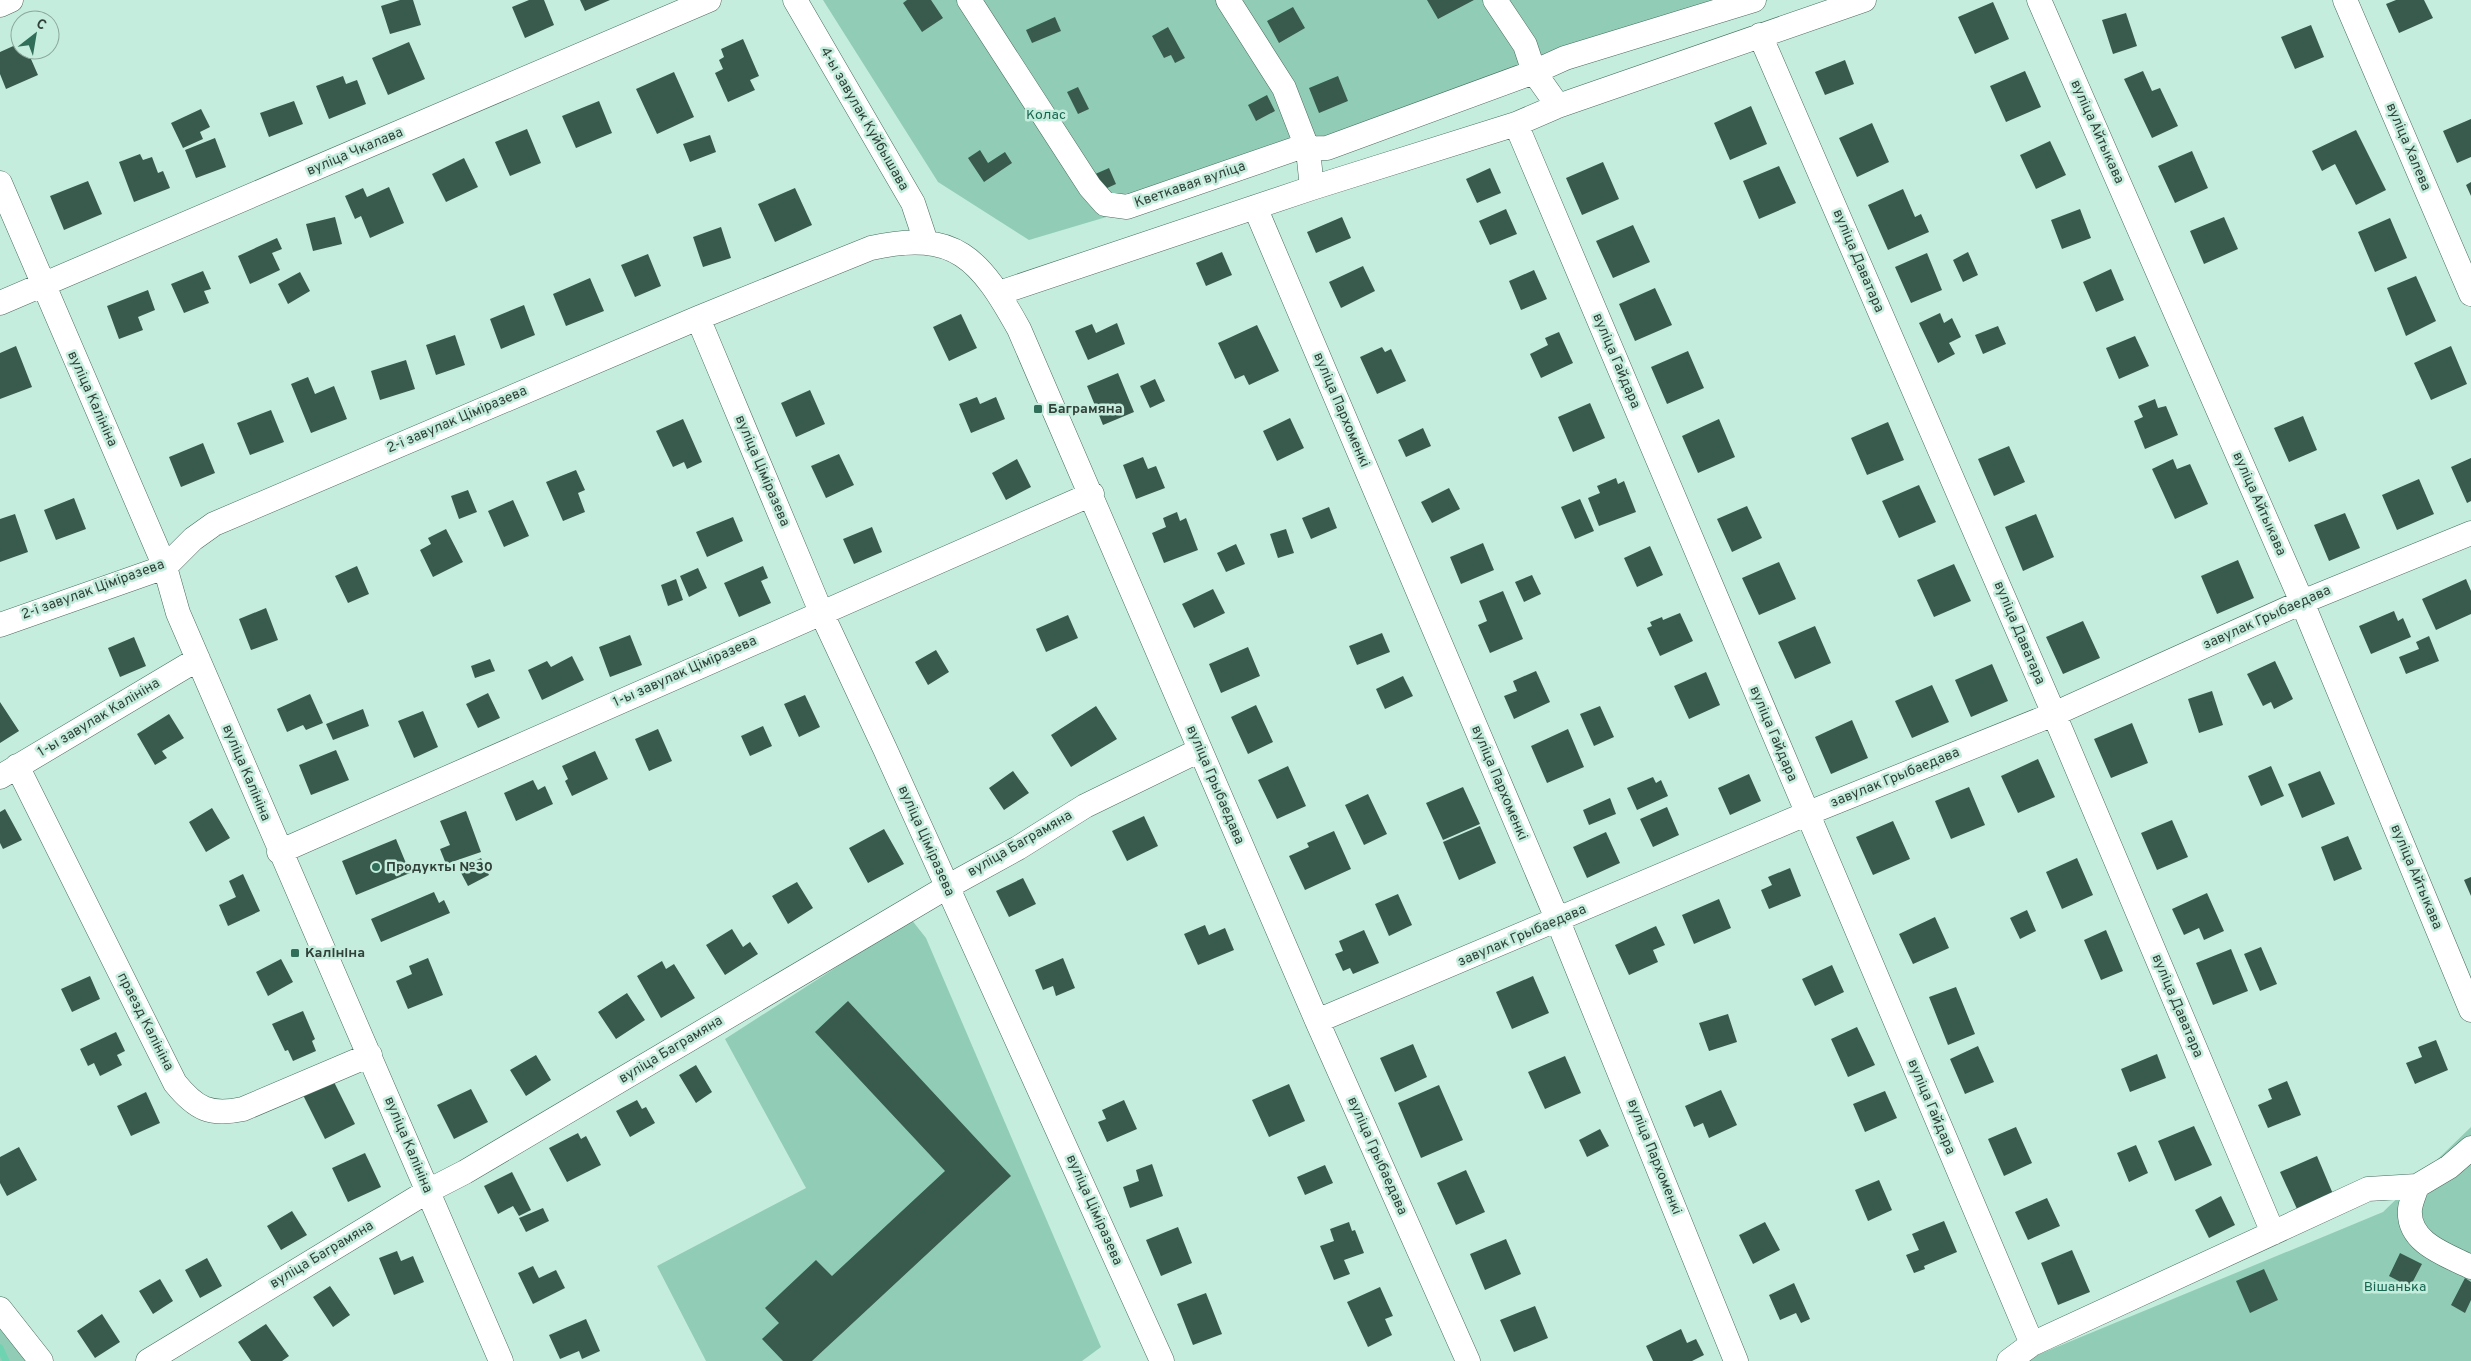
<svg xmlns="http://www.w3.org/2000/svg" width="2471" height="1361" font-family="Overpass,sans-serif">
<rect width="100%" height="100%" fill="#c5eddd"/>
<path fill="#91cdb6" d="M823 0H1768L1389 133 1029 240 938 182Z
M911 919 926 938 1101 1347 1082 1361H706L657 1266 806 1188 725 1039Z
M2471 1127V1361H2026L2035 1356 2383 1212Z
M0 1320 33 1361H0Z"/>
<g fill="none" stroke-linecap="round" stroke-linejoin="round">
<path stroke="#6ed3b1" stroke-width="7" d="M0 1348 6 1361"/>
</g>
<path fill="#385b4e" d="M400 0H413L421 25 390 34 381 6Z
M529 0H544L554 25 525 38 512 7Z
M580 0H610L585 11Z
M907 0H931L943 18 922 32 903 3Z
M1427 0H1474L1438 19Z
M2396 0H2424L2433 18 2399 33 2386 4Z
M1993 2 2009 39 1975 54 1958 17Z
M1293 7 1305 28 1279 43 1267 21Z
M2126 13 2137 46 2113 54 2102 20Z
M1055 17 1061 31 1032 43 1026 30Z
M2311 25 2324 57 2295 69 2281 37Z
M1168 27 1185 58 1175 63 1171 55 1164 58 1152 36Z
M743 39 759 76 750 80 755 90 728 102 715 73 723 69 719 60 724 57 721 49Z
M409 42 425 79 388 95 372 58Z
M20 43V50H27L38 75 6 89 0 74V52Z
M1845 60 1854 84 1825 95 1815 72Z
M2025 71 2041 107 2006 122 1990 86Z
M2143 71 2152 91 2160 88 2178 126 2152 138 2124 79Z
M674 72 694 117 657 134 636 89Z
M343 76 346 84 357 80 366 104 329 119 316 86Z
M1338 76 1348 101 1319 113 1309 88Z
M1078 87 1089 109 1078 114 1067 92Z
M1267 95 1275 111 1256 121 1248 105Z
M294 101 303 124 269 137 260 113Z
M599 101 612 133 576 148 562 116Z
M1751 106 1767 144 1730 160 1714 123Z
M201 109 210 127 200 132 203 139 183 148 171 123Z
M2471 119V157L2457 163 2443 131Z
M1872 123 1889 162 1857 177 1839 138Z
M527 129 541 163 510 176 495 142Z
M2356 130 2386 190 2356 205 2335 164 2322 171 2312 151Z
M710 135 716 152 690 162 683 144Z
M215 138 226 167 196 178 185 150Z
M2050 141 2066 175 2036 189 2020 155Z
M980 150 988 163 1005 152 1012 163 984 182 968 158Z
M2192 151 2208 188 2175 203 2158 166Z
M140 154 143 160 152 157 158 173 163 171 170 188 134 202 119 162Z
M464 158 478 187 446 202 432 174Z
M1603 162 1619 199 1582 215 1566 178Z
M1779 166 1796 203 1759 219 1743 181Z
M1109 168 1116 184 1105 189 1093 175Z
M1490 168 1501 193 1477 203 1466 179Z
M88 181 102 214 64 230 50 196Z
M2471 182V196L2466 185Z
M389 187 404 223 370 238 361 216 355 219 345 196 363 188 367 197Z
M795 188 812 225 775 242 758 204Z
M1903 189 1915 217 1921 214 1929 232 1888 250 1868 205Z
M1506 209 1517 234 1490 245 1479 221Z
M2080 209 2091 238 2062 249 2051 220Z
M335 217 342 244 313 251 306 224Z
M1342 217 1351 238 1316 253 1307 232Z
M2224 217 2238 249 2204 264 2190 231Z
M2390 218 2407 258 2375 272 2358 232Z
M1633 225 1650 262 1613 278 1596 241Z
M721 227 731 258 703 267 693 237Z
M277 238 282 249 272 253 280 270 250 284 238 256Z
M1222 252 1232 275 1206 286 1196 263Z
M1968 252 1978 275 1963 282 1953 260Z
M1927 253 1942 290 1911 303 1895 267Z
M648 254 661 286 635 297 621 265Z
M1363 266 1375 291 1341 308 1329 282Z
M2111 269 2124 300 2096 312 2083 282Z
M1534 270 1547 299 1521 310 1509 281Z
M203 271 211 289 204 291 209 303 184 313 171 284Z
M300 272 310 291 288 304 278 284Z
M2416 276 2436 321 2406 336 2387 288Z
M590 278 604 311 566 326 553 294Z
M1655 288 1672 325 1635 341 1619 304Z
M148 290 155 310 138 317 143 330 119 339 107 306Z
M524 305 535 335 501 349 490 319Z
M1940 313 1944 323 1952 318 1961 337 1949 343 1955 354 1938 363 1919 323Z
M961 314 977 348 949 361 933 327Z
M1117 323 1125 344 1088 360 1075 331 1092 324 1096 333Z
M1257 325 1279 371 1249 385 1244 375 1235 379 1218 343Z
M1998 326 2006 344 1983 354 1975 335Z
M1559 332 1573 363 1541 378 1530 354 1548 345 1545 338Z
M455 335 465 365 436 375 426 345Z
M2135 336 2149 366 2119 379 2106 348Z
M16 346 32 387 0 399V353Z
M2451 346 2467 384 2431 400 2414 363Z
M1382 347 1385 352 1391 349 1406 381 1377 394 1360 357Z
M1688 351 1704 388 1667 404 1651 367Z
M406 360 415 389 380 400 371 371Z
M1118 373 1134 412 1103 425 1087 386Z
M308 377 315 394 334 386 347 419 311 433 291 384Z
M1155 379 1165 401 1150 408 1140 386Z
M810 390 825 424 796 437 781 403Z
M977 397 980 404 996 397 1005 419 971 433 959 404Z
M2155 399 2158 408 2166 406 2178 435 2145 449 2134 421 2143 417 2138 406Z
M1590 403 1605 438 1573 452 1558 417Z
M271 410 284 442 250 455 237 423Z
M2303 416 2317 450 2289 462 2274 428Z
M1290 418 1304 448 1277 461 1263 431Z
M683 419 702 462 687 469 684 462 673 467 656 431Z
M1719 419 1735 457 1698 473 1682 436Z
M1888 422 1904 460 1867 475 1851 438Z
M1423 428 1431 446 1406 457 1398 440Z
M203 443 215 473 181 487 169 457Z
M2009 446 2025 482 1994 496 1978 459Z
M839 454 854 485 826 498 811 466Z
M1143 457 1148 469 1156 466 1165 488 1136 499 1123 465Z
M2471 458V501L2467 503 2451 467Z
M1017 459 1031 487 1006 500 992 473Z
M2173 459 2177 469 2190 464 2208 504 2175 519 2152 469Z
M576 470 585 490 578 493 585 512 563 521 546 482Z
M1616 478 1618 484 1624 481 1636 512 1599 526 1588 498 1600 493 1597 486Z
M2419 479 2434 514 2397 530 2382 495Z
M1919 485 1936 522 1899 538 1882 501Z
M1449 488 1460 509 1432 523 1421 502Z
M468 490 477 512 459 519 451 496Z
M74 498 86 529 56 540 44 510Z
M1580 499 1594 531 1575 539 1561 507Z
M513 500 529 536 504 547 488 511Z
M1747 506 1762 538 1732 552 1717 519Z
M1329 507 1337 528 1311 539 1302 518Z
M1177 512 1180 521 1186 518 1198 550 1164 563 1152 533 1166 527 1163 518Z
M2345 513 2360 548 2329 561 2314 525Z
M15 514 28 552 0 562V519Z
M2036 514 2054 557 2023 571 2005 527Z
M733 517 743 541 707 557 696 532Z
M872 527 882 552 854 564 843 539Z
M446 529 463 562 433 577 420 550 431 544 428 538Z
M1286 529 1294 553 1278 558 1270 534Z
M1483 543 1494 570 1461 584 1450 557Z
M1236 544 1245 564 1226 572 1217 553Z
M1650 546 1663 575 1637 587 1624 558Z
M2238 560 2254 598 2217 614 2201 576Z
M1779 562 1796 599 1759 615 1742 578Z
M1954 564 1971 601 1934 617 1917 580Z
M357 566 369 594 348 603 335 576Z
M763 566 768 578 761 581 771 603 739 617 724 583Z
M698 568 707 588 689 597 680 576Z
M1532 575 1541 594 1524 602 1515 582Z
M676 579 683 600 668 606 661 585Z
M2466 579 2471 591V614L2436 630 2422 599Z
M1213 589 1225 613 1194 628 1182 604Z
M1503 591 1523 639 1490 653 1478 625 1487 621 1479 601Z
M266 608 278 640 251 650 239 619Z
M2394 611 2398 621 2403 618 2411 637 2371 654 2359 626Z
M1680 613 1693 641 1660 656 1647 628 1652 626 1650 622 1662 617 1663 620Z
M1068 615 1078 638 1046 652 1036 629Z
M2083 621 2100 658 2063 674 2046 637Z
M1815 626 1831 663 1795 679 1778 642Z
M1382 633 1390 652 1357 665 1349 646Z
M630 635 642 665 610 677 599 647Z
M2429 636 2439 661 2406 674 2399 657 2419 649 2416 642Z
M134 637 146 666 120 677 108 648Z
M1248 647 1260 676 1221 693 1209 664Z
M936 650 949 672 928 685 915 662Z
M572 656 584 680 542 700 528 670 547 661 551 667Z
M490 659 495 671 475 678 471 666Z
M2275 661 2293 699 2274 709 2271 702 2263 706 2247 674Z
M1992 664 2008 701 1971 717 1955 680Z
M1536 671 1550 702 1514 719 1504 696 1517 691 1513 681Z
M1706 672 1720 705 1689 719 1674 686Z
M1403 676 1413 696 1385 709 1376 689Z
M1932 685 1949 722 1912 738 1895 701Z
M2212 691 2223 725 2199 733 2188 699Z
M488 693 500 718 478 728 466 704Z
M310 694 323 723 306 730 303 725 287 732 277 709Z
M805 695 820 727 799 737 784 704Z
M0 702 19 731 0 743Z
M1256 705 1273 742 1248 754 1231 717Z
M1096 706 1117 739 1071 767 1051 735Z
M1600 706 1614 737 1594 746 1580 714Z
M363 709 369 726 333 740 326 724Z
M423 711 438 747 414 758 398 721Z
M169 714 184 738 162 751 167 758 155 765 137 734Z
M1852 720 1868 758 1831 774 1815 737Z
M2132 723 2148 763 2111 778 2094 739Z
M763 726 772 746 750 756 741 736Z
M658 729 672 761 649 771 635 739Z
M1568 729 1584 767 1547 783 1531 746Z
M336 750 349 780 311 795 299 765Z
M595 751 608 779 572 796 565 781 568 779 562 766Z
M2038 759 2055 797 2018 813 2001 776Z
M1288 766 1306 806 1277 819 1258 780Z
M2271 766 2284 796 2261 806 2248 776Z
M1013 771 1029 793 1004 810 989 788Z
M2320 771 2335 804 2302 818 2288 784Z
M1749 774 1761 801 1730 815 1718 788Z
M1653 777 1656 783 1661 780 1668 796 1637 810 1627 788Z
M533 780 538 790 545 786 553 804 516 821 504 793Z
M1463 787 1480 824 1443 840 1426 803Z
M1969 787 1985 825 1951 839 1935 801Z
M1368 794 1387 834 1364 845 1345 805Z
M1610 798 1616 814 1589 825 1583 810Z
M1667 807 1679 835 1653 847 1640 819Z
M212 808 230 838 206 852 189 822Z
M5 809 22 840 3 849 0 843V812Z
M466 811 481 852 446 864 440 849 450 845 440 821Z
M1144 816 1158 846 1127 861 1112 831Z
M2172 820 2188 857 2157 870 2141 833Z
M1893 821 1910 859 1873 875 1856 837Z
M1480 826 1496 863 1459 880 1443 842Z
M884 829 904 864 868 883 849 848Z
M1334 831 1351 869 1305 890 1289 856 1309 847 1307 843Z
M1606 832 1620 863 1587 878 1573 847Z
M2348 836 2362 869 2334 881 2321 847Z
M396 839 410 873 356 895 342 861Z
M481 858 489 875 468 886 459 869Z
M2077 858 2093 895 2062 909 2046 872Z
M1790 868 1801 896 1769 909 1761 890 1772 885 1768 877Z
M243 874 260 911 228 926 219 905 236 897 229 881Z
M2471 877V896L2464 880Z
M1023 878 1036 904 1009 917 996 891Z
M797 882 813 908 788 924 772 896Z
M434 892 439 903 444 900 450 913 381 942 371 919Z
M2207 893 2224 931 2204 940 2199 928 2184 935 2172 909Z
M1398 894 1412 925 1389 936 1375 904Z
M1719 899 1731 928 1694 944 1682 915Z
M2027 910 2036 931 2020 939 2010 918Z
M1935 917 1949 948 1913 964 1899 934Z
M1205 925 1209 935 1225 928 1234 950 1198 965 1184 934Z
M1656 926 1665 945 1653 950 1658 962 1629 975 1615 945Z
M732 929 743 947 750 942 758 954 725 975 706 945Z
M1364 930 1379 963 1353 974 1350 968 1343 971 1335 954 1343 951 1339 941Z
M2106 930 2123 971 2101 980 2084 940Z
M2261 947 2277 984 2260 991 2244 954Z
M2231 949 2248 991 2213 1005 2196 963Z
M428 958 443 995 408 1009 396 981 412 974 409 966Z
M1063 958 1075 988 1056 996 1053 986 1043 990 1035 970Z
M281 959 293 982 268 996 256 972Z
M662 961 666 969 674 964 695 998 661 1018 637 976Z
M1832 965 1844 992 1815 1006 1802 979Z
M90 976 100 999 72 1012 61 989Z
M1533 976 1549 1013 1512 1029 1496 992Z
M1956 987 1975 1034 1948 1045 1929 997Z
M627 993 645 1020 616 1039 598 1012Z
M848 1001 1011 1176 812 1361H783L762 1339 779 1323 765 1308 816 1260 832 1276 945 1171 815 1032Z
M303 1011 315 1039 312 1041 316 1051 293 1061 288 1050 285 1051 272 1024Z
M1728 1014 1737 1042 1709 1051 1699 1023Z
M1857 1027 1875 1065 1848 1077 1831 1039Z
M116 1032 125 1051 117 1055 122 1065 100 1076 94 1063 88 1066 80 1049Z
M2436 1040 2448 1070 2415 1084 2406 1063 2422 1057 2418 1047Z
M1413 1044 1427 1077 1395 1092 1380 1058Z
M1978 1046 1994 1082 1965 1094 1950 1059Z
M2157 1054 2166 1078 2130 1092 2121 1069Z
M536 1055 551 1080 526 1096 510 1070Z
M1565 1056 1581 1093 1545 1109 1528 1072Z
M696 1065 712 1092 696 1103 679 1075Z
M333 1080 355 1124 325 1139 303 1095Z
M2287 1081 2301 1115 2268 1128 2258 1105 2272 1099 2268 1089Z
M1289 1084 1305 1121 1269 1137 1252 1100Z
M1439 1085 1463 1140 1421 1158 1398 1103Z
M471 1089 488 1122 454 1139 437 1105Z
M1721 1090 1737 1125 1709 1138 1703 1123 1694 1127 1685 1106Z
M1885 1091 1897 1118 1865 1132 1853 1104Z
M146 1092 160 1123 131 1136 117 1106Z
M637 1100 642 1109 646 1107 655 1123 630 1137 616 1111Z
M1124 1100 1137 1129 1107 1142 1098 1122 1106 1119 1102 1110Z
M2194 1126 2212 1165 2175 1181 2158 1141Z
M2016 1127 2032 1163 2004 1176 1988 1139Z
M1600 1129 1609 1146 1587 1157 1579 1140Z
M578 1133 581 1139 586 1136 601 1165 567 1182 549 1148Z
M2136 1145 2148 1173 2129 1182 2117 1153Z
M19 1147 37 1180 7 1196 0 1183V1157Z
M365 1153 381 1187 348 1202 332 1168Z
M2317 1156 2333 1194 2297 1209 2280 1172Z
M1152 1164 1163 1196 1130 1208 1123 1187 1139 1181 1136 1170Z
M1325 1165 1333 1183 1305 1195 1297 1177Z
M1466 1170 1485 1212 1456 1225 1437 1183Z
M512 1172 531 1210 519 1216 513 1206 498 1214 484 1186Z
M1879 1180 1892 1210 1868 1221 1855 1190Z
M2221 1196 2235 1225 2209 1238 2195 1210Z
M2047 1198 2060 1226 2028 1240 2015 1212Z
M543 1208 549 1221 526 1232 519 1218Z
M292 1211 307 1235 281 1250 267 1226Z
M1944 1221 1957 1252 1924 1266 1925 1269 1914 1273 1906 1255 1919 1250 1912 1234Z
M1349 1222 1352 1231 1355 1230 1364 1253 1344 1260 1350 1274 1334 1280 1320 1246 1334 1241 1330 1229Z
M1765 1222 1780 1250 1753 1264 1739 1235Z
M1178 1227 1192 1263 1161 1276 1146 1240Z
M1506 1239 1521 1274 1485 1290 1470 1254Z
M2072 1250 2090 1292 2058 1305 2041 1263Z
M397 1251 401 1261 413 1256 424 1282 394 1295 379 1258Z
M2400 1253 2422 1264 2410 1287 2389 1276Z
M207 1258 222 1286 200 1298 185 1270Z
M533 1266 539 1278 556 1270 565 1288 533 1304 518 1273Z
M2264 1269 2278 1300 2250 1313 2236 1281Z
M2465 1278 2471 1282V1300L2465 1313 2451 1305Z
M160 1279 173 1301 153 1314 139 1291Z
M1794 1283 1810 1319 1801 1323 1796 1313 1780 1320 1769 1295Z
M330 1286 350 1315 333 1327 313 1297Z
M1380 1287 1393 1316 1385 1319 1392 1335 1368 1347 1347 1302Z
M1206 1293 1222 1334 1193 1345 1177 1304Z
M1535 1306 1548 1338 1514 1352 1500 1320Z
M102 1314 120 1342 95 1358 77 1331Z
M586 1319 600 1351 582 1359 579 1351 560 1359 549 1335Z
M266 1324 289 1356 282 1361H251L238 1342Z
M1681 1329 1687 1343 1696 1339 1704 1355 1692 1361H1653L1646 1346Z"/>
<g fill="none" stroke-linecap="round" stroke-linejoin="round">
<defs>
<path id="minor" d="M795 0 913 203 926 242
M969 0 1090 187 1105 204 1127 207 1295 149 1327 148 1534 72 1565 58 1754 0
M1228 0 1284 88 1308 150 1312 188
M1495 0 1525 45 1534 72 1558 106
M2039 0 2302 602 2471 1010
M2345 0 2471 294
M0 5 11 0
M1760 35 2054 714 2273 1233
M1516 124 2032 1344
M0 183 165 567 178 613 501 1361
M1255 207 1558 921 1736 1361
M999 293 1312 188 1516 124 1558 106 1864 0
M0 303 709 0
M698 318 821 612 885 749 1162 1361
M0 625 165 567 193 539 214 524 698 318 871 248C956 229 980 259 1019 329L1317 1021 1468 1361
M17 766 175 1083C196 1109 210 1116 243 1109L370 1055
M0 777 198 659
M279 852 1092 494
M1317 1021 1806 814 2054 714 2302 602 2471 533
M2417 1186C2415 1193 2411 1201 2410 1209 2407 1243 2447 1255 2471 1267
M0 1309 41 1361
M148 1361 428 1191 465 1172 947 887 1018 848 1085 806 1200 750
M2009 1361 2032 1344 2368 1189 2417 1186 2449 1167 2471 1148"/>
</defs>
<use href="#minor" stroke="#476b5e" stroke-width="25"/>
<use href="#minor" stroke="#fff" stroke-width="24"/>
</g>
<g fill="#316e5a" stroke="#c5eddd" stroke-width="2">
<rect x="1033" y="404" width="10" height="10" rx="2.5"/>
<circle cx="376" cy="867" r="5"/>
<rect x="290" y="948" width="10" height="10" rx="2.5"/>
</g>
<g text-anchor="middle" dominant-baseline="central" stroke-width="5" stroke-linejoin="round" paint-order="stroke">
<g font-size="14" fill="#176650" stroke="#c5eddd">
<text x="1046" y="115">Колас</text>
<text x="2395" y="1287">Вішанька</text>
</g>
<g font-size="14" fill="#31413a" stroke="#c5eddd">
<text transform="translate(864 119) rotate(60)">4-ы завулак Куйбышава</text>
<text transform="translate(2097 132) rotate(66)">вуліца Айтыкава</text>
<text transform="translate(2408 147) rotate(67)">вуліца Халева</text>
<text transform="translate(355 152) rotate(-23)">вуліца Чкалава</text>
<text transform="translate(1190 185) rotate(-19)">Кветкавая вуліца</text>
<text transform="translate(1858 261) rotate(67)">вуліца Даватара</text>
<text transform="translate(1616 361) rotate(67)">вуліца Гайдара</text>
<text transform="translate(92 399) rotate(66)">вуліца Калініна</text>
<text transform="translate(1341 410) rotate(67)">вуліца Пархоменкі</text>
<text transform="translate(457 420) rotate(-23)">2-і завулак Ціміразева</text>
<text transform="translate(762 471) rotate(67)">вуліца Ціміразева</text>
<text transform="translate(2259 504) rotate(66)">вуліца Айтыкава</text>
<text transform="translate(93 590) rotate(-20)">2-і завулак Ціміразева</text>
<text transform="translate(2267 618) rotate(-24)">завулак Грыбаедава</text>
<text transform="translate(2019 633) rotate(67)">вуліца Даватара</text>
<text transform="translate(685 672) rotate(-24)">1-ы завулак Ціміразева</text>
<text transform="translate(99 718) rotate(-31)">1-ы завулак Калініна</text>
<text transform="translate(1773 734) rotate(67)">вуліца Гайдара</text>
<text transform="translate(246 773) rotate(67)">вуліца Калініна</text>
<text transform="translate(1895 778) rotate(-22)">завулак Грыбаедава</text>
<text transform="translate(1499 783) rotate(67)">вуліца Пархоменкі</text>
<text transform="translate(1215 785) rotate(67)">вуліца Грыбаедава</text>
<text transform="translate(926 841) rotate(66)">вуліца Ціміразева</text>
<text transform="translate(1020 844) rotate(-30)">вуліца Баграмяна</text>
<text transform="translate(2416 877) rotate(67)">вуліца Айтыкава</text>
<text transform="translate(1522 936) rotate(-23)">завулак Грыбаедава</text>
<text transform="translate(2177 1006) rotate(67)">вуліца Даватара</text>
<text transform="translate(145 1022) rotate(63)">праезд Калініна</text>
<text transform="translate(671 1050) rotate(-31)">вуліца Баграмяна</text>
<text transform="translate(1931 1107) rotate(67)">вуліца Гайдара</text>
<text transform="translate(408 1145) rotate(67)">вуліца Калініна</text>
<text transform="translate(1377 1156) rotate(66)">вуліца Грыбаедава</text>
<text transform="translate(1654 1157) rotate(68)">вуліца Пархоменкі</text>
<text transform="translate(1094 1210) rotate(66)">вуліца Ціміразева</text>
<text transform="translate(322 1255) rotate(-31)">вуліца Баграмяна</text>
</g>
<g font-size="14" font-weight="bold" fill="#31413a" stroke="#c5eddd" text-anchor="start">
<text x="1048" y="409">Баграмяна</text>
<text x="386" y="867">Продукты №30</text>
<text x="305" y="953">Калініна</text>
</g>
</g>
<g transform="translate(35 35) rotate(31)"><circle r="24" fill="#c5eddd" stroke="#8aa89c"/>
<path d="M0-4L9 19L0 12L-9 19Z" fill="#316e5a"/>
<text y="-8" font-size="14" font-weight="bold" text-anchor="middle" fill="#31413a">С</text>
</g>
</svg>
